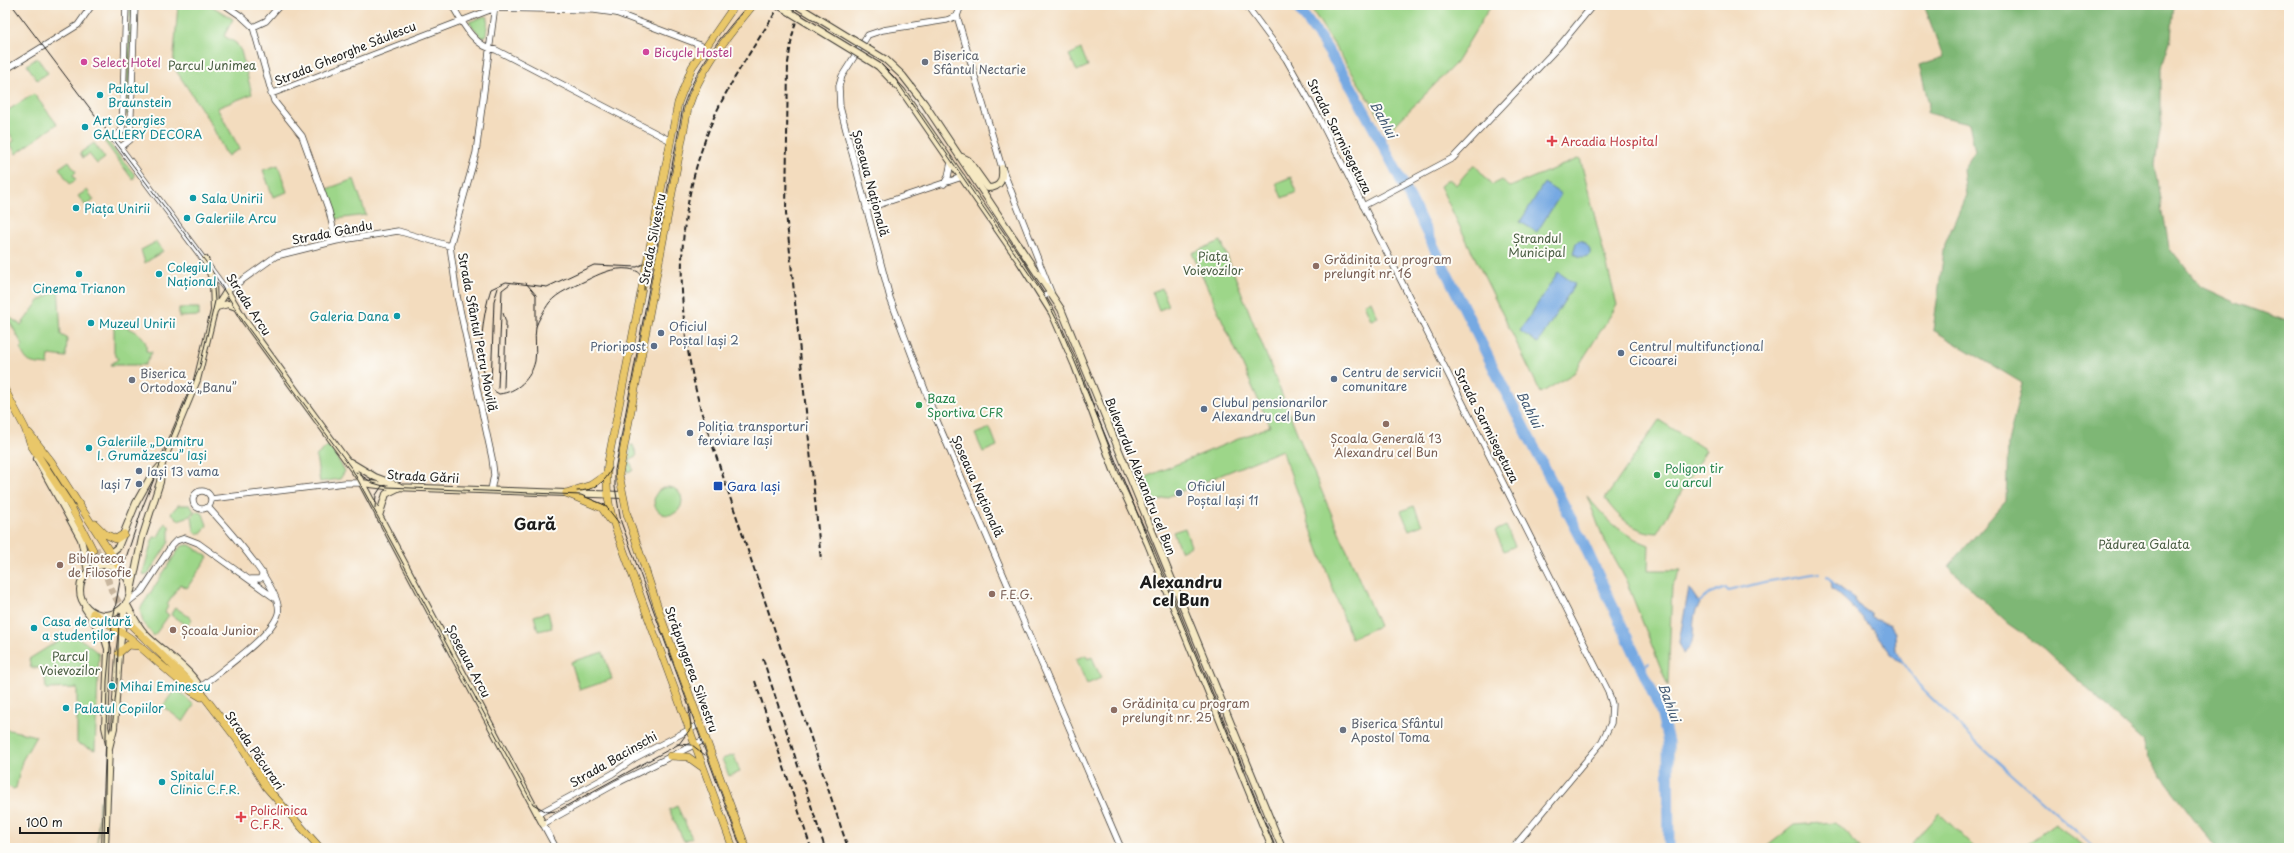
<svg xmlns="http://www.w3.org/2000/svg" width="2294" height="853" font-family="'Playpen Sans',sans-serif">
<rect width="100%" height="100%" fill="#fdfcf7"/>
<filter id="ink" filterUnits="userSpaceOnUse"><feTurbulence type="fractalNoise" baseFrequency=".025" numOctaves="2"/><feDisplacementMap in="SourceGraphic" scale="8" xChannelSelector="R" yChannelSelector="G"/><feConvolveMatrix kernelMatrix="1 2 1 2 8 2 1 2 1" color-interpolation-filters="sRGB"/></filter>
<filter id="wash" filterUnits="userSpaceOnUse"><feTurbulence type="fractalNoise" baseFrequency=".012" numOctaves="4" result="noise"/><feDisplacementMap in="SourceGraphic" scale="16" xChannelSelector="R" yChannelSelector="G"/><feGaussianBlur stdDeviation="0.9" result="paint"/><feColorMatrix in="noise" values="0 0 0 0 0 0 0 0 0 0 0 0 0 0 0 0 0 1.4 0 .05"/><feComposite in="paint" operator="in"/></filter>
<g filter="url(#wash)">
<rect width="100%" height="100%" fill="#f3dcbe"/>
<path fill="#9dd689" stroke="#5c7952" d="M130 5H132L128 115H126Z
M178 5H210L233 19 224 36 236 43 241 51 252 94 217 108 240 149 227 156 210 122 173 66Z
M1309 5H1491L1456 63 1389 131Z
M485 16 488 17 486 36 482 38 469 22Z
M1081 49 1088 66 1077 71 1069 55Z
M37 58 48 73 37 80 27 65Z
M34 94 57 124 16 154 10 143 14 141 5 125V112Z
M103 136 135 175 133 180 101 137Z
M94 143 105 158 97 164 89 154 83 158 80 153Z
M1580 158 1617 305 1574 373 1541 393 1440 186 1449 179 1456 185 1474 164 1492 185 1502 180 1510 187Z
M69 161 76 172 73 175 76 180 70 184 59 168Z
M278 165 287 192 273 197 263 170Z
M1291 177 1297 192 1282 198 1276 183Z
M354 179 366 215 336 219 327 189Z
M87 190 94 200 86 206 78 196Z
M1221 241 1300 440 1379 626 1351 638 1282 450 1155 502 1143 478 1270 426 1192 253Z
M156 242 163 251 145 263 141 250Z
M58 284 61 335 67 338 66 357 49 355 48 365C30 363 28 365 20 348L23 346 6 315 21 325 39 301 54 292Z
M1162 288 1169 306 1159 310 1152 292Z
M1371 301 1378 317 1371 320 1364 304Z
M179 308H199V316L179 317Z
M114 324H127L128 328C139 332 148 339 146 351L152 352 145 365H110L118 359 114 353Z
M1659 420 1706 450 1657 533C1634 532 1618 517 1605 499Z
M990 428 997 446 983 452 975 434Z
M329 445 345 471 340 479 320 482 316 456Z
M631 445H633L637 455 630 460 633 470 627 472Z
M654 501a14 14 0 1 1 28 0a14 14 0 1 1-28 0Z
M1587 496C1606 519 1620 534 1649 545L1648 570H1681L1672 586 1668 686 1625 578 1604 540Z
M178 505H190L194 511 190 516 178 520 171 513Z
M1414 506 1422 525 1409 530 1401 511Z
M196 511 203 514 207 525 203 532 198 534 194 531 192 517Z
M165 523 169 526V542L148 574 144 576 143 572 152 541 154 537H158Z
M1506 526 1515 546 1504 551 1495 531Z
M1185 528 1191 546 1181 552 1173 532Z
M185 545H190L208 557 187 588 180 584 167 605 168 606 165 612 169 615 154 636 143 623 140 609 180 547Z
M175 607 192 619 187 626 171 615Z
M548 612 552 628 538 631 534 616Z
M69 634 85 642 99 654 95 750 77 743V688L46 689 44 668H31L29 659Z
M603 652 612 679 580 690 571 662Z
M1086 655 1088 659 1092 657 1101 678 1087 684 1076 659Z
M176 688 194 705 183 722 163 706Z
M5 729 36 736 22 761 16 788 13 789 5 785Z
M734 755 740 772 729 776 722 759Z
M99 801H100L97 848Z
M677 806 692 838 684 841 669 810Z
M1939 813 1975 848H1916L1912 843Z
M1835 822 1862 848H1765L1794 825Z
M2055 824 2087 848H2021Z"/>
<path fill="#7eb775" stroke="#4d6a48" d="M1924 5H2174L2171 38 2161 68V125L2155 164 2169 247 2200 286 2237 303 2289 322V848H2216L2148 758 2143 740 2043 648 2007 623 1948 567 2006 501 2008 443 2022 383 1933 330 1945 244 1966 195 1963 170 1975 151 1969 123 1927 113 1929 104 1919 65 1943 57Z"/>
<path fill="#76a9e2" stroke="#49627f" d="M1544 183 1561 194 1537 232 1520 222Z
M1579 240 1585 242 1590 249V254C1585 259 1578 257 1573 253L1576 243Z
M1558 272 1575 284 1538 343 1520 331Z
M1831 581 1855 599 1854 602 1871 614 1872 618 1891 625 1895 633 1896 650 1903 662C1895 661 1890 652 1885 646 1870 624 1852 606 1832 588Z
M1689 588 1700 604C1687 620 1701 641 1683 654L1679 642Z"/>
<g fill="none" stroke-linecap="round" stroke-linejoin="round">
<path stroke="#76a9e2" stroke-width="2" d="M1827 576 1834 584
M1698 603 1710 594 1726 588 1728 591 1764 582 1819 573
M1897 654 1921 688 1986 751 2095 848
M1640 668 1649 663"/>
<path stroke="#76a9e2" stroke-width="11" d="M1296 5 1322 41 1352 88 1395 168 1503 387 1581 538 1660 708 1668 742 1669 848"/>
</g>
</g>
<g filter="url(#ink)">
<g fill="none" stroke-linecap="round" stroke-linejoin="round">
<path stroke="#c8b69e" stroke-width="7" stroke-dasharray="7 3.5" stroke-linecap="butt" d="M96 548 112 591 132 626"/>
<defs>
<path id="tertiary" d="M126 5 122 131 113 138 227 291 276 256 336 241 398 231 450 246
M225 5 241 16 253 27 274 101 302 136 329 211 336 241
M452 5C462 22 474 47 496 50L669 140
M961 5 957 16 1002 168 1051 292 1043 297
M1246 5 1286 59 1317 114 1608 691 1612 704 1611 723 1601 743 1513 848
M957 16 947 20 883 30 868 35 842 76 839 86 840 107 890 298 935 416 1121 848
M253 27 266 21 280 5
M5 70 78 25 92 5
M271 94 495 8 594 10 616 13 700 45 713 55
M121 147 130 140 135 5
M944 184 948 177 951 162
M1363 206 1453 158 1561 44 1593 5
M866 209 962 177
M491 490 494 475 492 458 457 296 450 246 476 153 495 5
M193 500a9 9 0 1 1 18 0a9 9 0 1 1-18 0Z
M211 499 345 483H362
M251 579H260L263 573
M128 602 142 591 172 545 176 541 185 538 198 543 276 599
M201 687C220 671 271 637 278 614 285 591 224 525 208 507
M538 814 612 774 635 758 700 724
M556 848 543 824 617 783 706 739"/>
<path id="secondary" d="M886 60 903 76 924 103 1061 309 1282 848
M878 66 902 91 1020 262 1052 313 1075 366 1115 473 1148 544 1272 848
M962 157 968 160 988 188C1001 188 1003 179 1002 168
M205 259 213 281 214 311
M217 307 228 304 236 307
M37 459 81 539 88 571
M350 462 375 477 399 486
M362 483 394 487 622 495
M379 516 386 494 400 487
M80 590a25 25 0 1 1 50 0a25 25 0 1 1-50 0Z
M95 565 118 547 136 503 150 478 162 464
M131 591 142 538 160 482 162 464 197 380 214 311 227 291 245 321 358 476 543 824
M126 603C132 615 137 625 146 635 161 651 198 673 203 695
M85 608 105 639 108 649 105 727 109 744
M105 848 109 748 114 728 119 655 125 606"/>
<path id="primary" d="M5 390 25 428 31 445 70 505 93 550
M29 433 51 461 120 568
M566 493 602 508 610 520
M566 493 591 485 607 474
M95 524 105 534 116 539 124 534
M93 613 130 638 191 691 201 697
M132 626 203 695 236 738 266 787 320 848
M119 653 128 645 139 646
M670 756 688 757 702 767
M733 848 616 530C608 507 605 486 608 462L678 103 692 67 735 5
M746 848 663 623 627 514 619 474 688 108C701 67 727 38 753 5"/>
</defs>
<use href="#tertiary" stroke="#3c3934" stroke-width="7"/>
<use href="#secondary" stroke="#3c3934" stroke-width="8"/>
<use href="#primary" stroke="#3c3934" stroke-width="8"/>
<use href="#tertiary" stroke="#fff" stroke-width="5.5"/>
<use href="#secondary" stroke="#f6e9c3" stroke-width="6"/>
<use href="#primary" stroke="#e9c769" stroke-width="7"/>
<path stroke="#1c1c1c" stroke-width="1" d="M12 5 209 266 243 321 352 469 533 804 547 812 557 811 679 744 691 728 689 708
M785 5 881 64 894 77 1045 297 1061 328 1275 848
M526 283 536 295V325
M644 290C645 277 642 271 629 269 613 267 599 274 585 281 573 287 558 292 549 303 545 309 538 320 536 327 534 338 537 350 535 361 531 379 517 392 499 394 471 382 483 312 491 289L506 282 547 287 594 265 637 267 645 263 652 251
M503 313 506 322 504 388
M491 385 494 301 498 288
M498 388 502 290 510 284
M356 472 373 483 387 487 581 495 605 505 619 523
M577 491C594 491 605 483 612 468
M375 508 376 495 382 486 388 485
M112 729 117 683 119 613
M677 744 692 745 705 755
M104 848 107 681 112 625 122 570 143 506 200 366 215 301 213 275
M741 848 621 522 615 487V470L683 107C696 67 721 36 748 5"/>
<path stroke="#1c1c1c" stroke-width="2" stroke-dasharray="6 3" stroke-linecap="butt" d="M780 5C758 41 733 76 715 115 672 213 674 313 702 414L848 848
M800 5 792 37 788 63 786 213 821 560
M763 659 825 848
M755 681 811 848"/>
<defs>
<path id="secondary-bridge" d="M778 5 878 66
M796 5 886 60"/>
</defs>
<use href="#secondary-bridge" stroke="#3c3934" stroke-width="8" stroke-linecap="butt"/>
<use href="#secondary-bridge" stroke="#f6e9c3" stroke-width="6"/>
</g>
</g>
<g fill="#d1479c" stroke="#fdfcf7" stroke-width="1.5">
<circle cx="646" cy="52" r="4"/>
<circle cx="84" cy="62" r="4"/>
</g>
<g fill="#6b7280" stroke="#fdfcf7" stroke-width="1.5">
<circle cx="925" cy="62" r="4"/>
<circle cx="132" cy="380" r="4"/>
<circle cx="1343" cy="730" r="4"/>
</g>
<g fill="#0f9aa8" stroke="#fdfcf7" stroke-width="1.5">
<circle cx="100" cy="95" r="4"/>
<circle cx="85" cy="127" r="4"/>
<circle cx="193" cy="198" r="4"/>
<circle cx="76" cy="208" r="4"/>
<circle cx="187" cy="218" r="4"/>
<circle cx="79" cy="274" r="4"/>
<circle cx="159" cy="274" r="4"/>
<circle cx="397" cy="316" r="4"/>
<circle cx="91" cy="323" r="4"/>
<circle cx="89" cy="448" r="4"/>
<circle cx="34" cy="628" r="4"/>
<circle cx="112" cy="686" r="4"/>
<circle cx="66" cy="708" r="4"/>
<circle cx="162" cy="782" r="4"/>
</g>
<g fill="#e0444e" stroke="#fdfcf7" stroke-width="1.5">
<path d="M1550 135h4v4h4v4h-4v4h-4v-4h-4v-4h4z"/>
<path d="M239 811h4v4h4v4h-4v4h-4v-4h-4v-4h4z"/>
</g>
<g fill="#8d6e63" stroke="#fdfcf7" stroke-width="1.5">
<circle cx="1316" cy="266" r="4"/>
<circle cx="1386" cy="424" r="4"/>
<circle cx="60" cy="565" r="4"/>
<circle cx="992" cy="594" r="4"/>
<circle cx="173" cy="630" r="4"/>
<circle cx="1114" cy="710" r="4"/>
</g>
<g fill="#5c6f8a" stroke="#fdfcf7" stroke-width="1.5">
<circle cx="661" cy="333" r="4"/>
<circle cx="654" cy="346" r="4"/>
<circle cx="1621" cy="353" r="4"/>
<circle cx="1334" cy="379" r="4"/>
<circle cx="1204" cy="409" r="4"/>
<circle cx="690" cy="433" r="4"/>
<circle cx="139" cy="471" r="4"/>
<circle cx="139" cy="484" r="4"/>
<circle cx="1179" cy="493" r="4"/>
</g>
<g fill="#2e9e5b" stroke="#fdfcf7" stroke-width="1.5">
<circle cx="919" cy="405" r="4"/>
<circle cx="1657" cy="475" r="4"/>
</g>
<rect fill="#1a4fb4" stroke="#fdfcf7" stroke-width="1.5" x="713" y="481" width="10" height="10" rx="2"/>
<g text-anchor="middle" dominant-baseline="central" stroke-width="4" stroke-linejoin="round" paint-order="stroke">
<g font-size="12" fill="#b23c85" stroke="#fdfcf7" text-anchor="start">
<text x="654" y="52">Bicycle Hostel</text>
<text x="92" y="62">Select Hotel</text>
</g>
<g font-size="12" fill="#1c1c1c" stroke="#fdfcf7">
<text transform="translate(345 53) rotate(-22)">Strada Gheorghe Săulescu</text>
<text transform="translate(1340 136) rotate(63)">Strada Sarmisegetuza</text>
<text transform="translate(871 183) rotate(75)">Șoseaua Națională</text>
<text transform="translate(332 232) rotate(-11)">Strada Gându</text>
<text transform="translate(652 239) rotate(-79)">Strada Silvestru</text>
<text transform="translate(249 304) rotate(57)">Strada Arcu</text>
<text transform="translate(478 332) rotate(79)">Strada Sfântul Petru Movilă</text>
<text transform="translate(1487 425) rotate(63)">Strada Sarmisegetuza</text>
<text transform="translate(423 476) rotate(3)">Strada Gării</text>
<text transform="translate(1141 476) rotate(68)">Bulevardul Alexandru cel Bun</text>
<text transform="translate(978 486) rotate(66)">Șoseaua Națională</text>
<text transform="translate(469 661) rotate(62)">Șoseaua Arcu</text>
<text transform="translate(692 669) rotate(70)">Străpungerea Silvestru</text>
<text transform="translate(255 750) rotate(55)">Strada Păcurari</text>
<text transform="translate(613 759) rotate(-30)">Strada Bacinschi</text>
</g>
<g font-size="12" fill="#5b616d" stroke="#fdfcf7" text-anchor="start">
<text x="933" y="55">Biserica<tspan x="933" dy="14">Sfântul Nectarie</tspan></text>
<text x="140" y="373">Biserica<tspan x="140" dy="14">Ortodoxă „Banu”</tspan></text>
<text x="1351" y="723">Biserica Sfântul<tspan x="1351" dy="14">Apostol Toma</tspan></text>
</g>
<g font-size="12" fill="#495d42" stroke="#fdfcf7">
<text x="212" y="65">Parcul Junimea</text>
<text x="1537" y="238">Ștrandul<tspan x="1537" dy="14">Municipal</tspan></text>
<text x="1213" y="256">Piața<tspan x="1213" dy="14">Voievozilor</tspan></text>
<text x="2144" y="544">Pădurea Galata</text>
<text x="70" y="656">Parcul<tspan x="70" dy="14">Voievozilor</tspan></text>
</g>
<g font-size="12" fill="#0d838f" stroke="#fdfcf7" text-anchor="start">
<text x="108" y="88">Palatul<tspan x="108" dy="14">Braunstein</tspan></text>
<text x="93" y="120">Art Georgies<tspan x="93" dy="14">GALLERY DECORA</tspan></text>
<text x="201" y="198">Sala Unirii</text>
<text x="84" y="208">Piața Unirii</text>
<text x="195" y="218">Galeriile Arcu</text>
<text x="167" y="267">Colegiul<tspan x="167" dy="14">Național</tspan></text>
<text x="79" y="288" text-anchor="middle">Cinema Trianon</text>
<text x="389" y="316" text-anchor="end">Galeria Dana</text>
<text x="99" y="323">Muzeul Unirii</text>
<text x="97" y="441">Galeriile „Dumitru<tspan x="97" dy="14">I. Grumăzescu” Iași</tspan></text>
<text x="42" y="621">Casa de cultură<tspan x="42" dy="14">a studenților</tspan></text>
<text x="120" y="686">Mihai Eminescu</text>
<text x="74" y="708">Palatul Copiilor</text>
<text x="170" y="775">Spitalul<tspan x="170" dy="14">Clinic C.F.R.</tspan></text>
</g>
<g font-size="12" fill="#be3a42" stroke="#fdfcf7" text-anchor="start">
<text x="1561" y="141">Arcadia Hospital</text>
<text x="250" y="810">Policlinica<tspan x="250" dy="14">C.F.R.</tspan></text>
</g>
<g font-size="12" fill="#785e54" stroke="#fdfcf7" text-anchor="start">
<text x="1324" y="259">Grădinița cu program<tspan x="1324" dy="14">prelungit nr. 16</tspan></text>
<text x="1386" y="438" text-anchor="middle">Școala Generală 13<tspan x="1386" dy="14">Alexandru cel Bun</tspan></text>
<text x="68" y="558">Biblioteca<tspan x="68" dy="14">de Filosofie</tspan></text>
<text x="1000" y="594">F.E.G.</text>
<text x="181" y="630">Școala Junior</text>
<text x="1122" y="703">Grădinița cu program<tspan x="1122" dy="14">prelungit nr. 25</tspan></text>
</g>
<g font-size="12" fill="#4e5e75" stroke="#fdfcf7" text-anchor="start">
<text x="669" y="326">Oficiul<tspan x="669" dy="14">Poștal Iași 2</tspan></text>
<text x="646" y="346" text-anchor="end">Prioripost</text>
<text x="1629" y="346">Centrul multifuncțional<tspan x="1629" dy="14">Cicoarei</tspan></text>
<text x="1342" y="372">Centru de servicii<tspan x="1342" dy="14">comunitare</tspan></text>
<text x="1212" y="402">Clubul pensionarilor<tspan x="1212" dy="14">Alexandru cel Bun</tspan></text>
<text x="698" y="426">Poliția transporturi<tspan x="698" dy="14">feroviare Iași</tspan></text>
<text x="147" y="471">Iași 13 vama</text>
<text x="131" y="484" text-anchor="end">Iași 7</text>
<text x="1187" y="486">Oficiul<tspan x="1187" dy="14">Poștal Iași 11</tspan></text>
</g>
<g font-size="12" fill="#27864d" stroke="#fdfcf7" text-anchor="start">
<text x="927" y="398">Baza<tspan x="927" dy="14">Sportiva CFR</tspan></text>
<text x="1665" y="468">Poligon tir<tspan x="1665" dy="14">cu arcul</tspan></text>
</g>
<g font-size="12" fill="#164399" stroke="#fdfcf7" text-anchor="start">
<text x="727" y="486">Gara Iași</text>
</g>
<g font-size="13" font-style="italic" fill="#445b75" stroke="#fdfcf7">
<text transform="translate(1384 119) rotate(61)">Bahlui</text>
<text transform="translate(1530 409) rotate(63)">Bahlui</text>
<text transform="translate(1670 702) rotate(70)">Bahlui</text>
</g>
<g font-size="16" font-weight="bold" fill="#1c1c1c" stroke="#fdfcf7">
<text x="535" y="523">Gară</text>
<text x="1181" y="581">Alexandru<tspan x="1181" dy="18">cel Bun</tspan></text>
</g>
</g>
<rect width="2294" height="853" fill="none" stroke="#fdfcf7" stroke-width="20"/>
<path d="M20 827v6h88v-6" fill="none" stroke="#1c1c1c" stroke-width="2"/>
<text x="26" y="827" font-size="12" fill="#1c1c1c" stroke="#fdfcf7" stroke-width="3" paint-order="stroke">100 m</text>
</svg>
